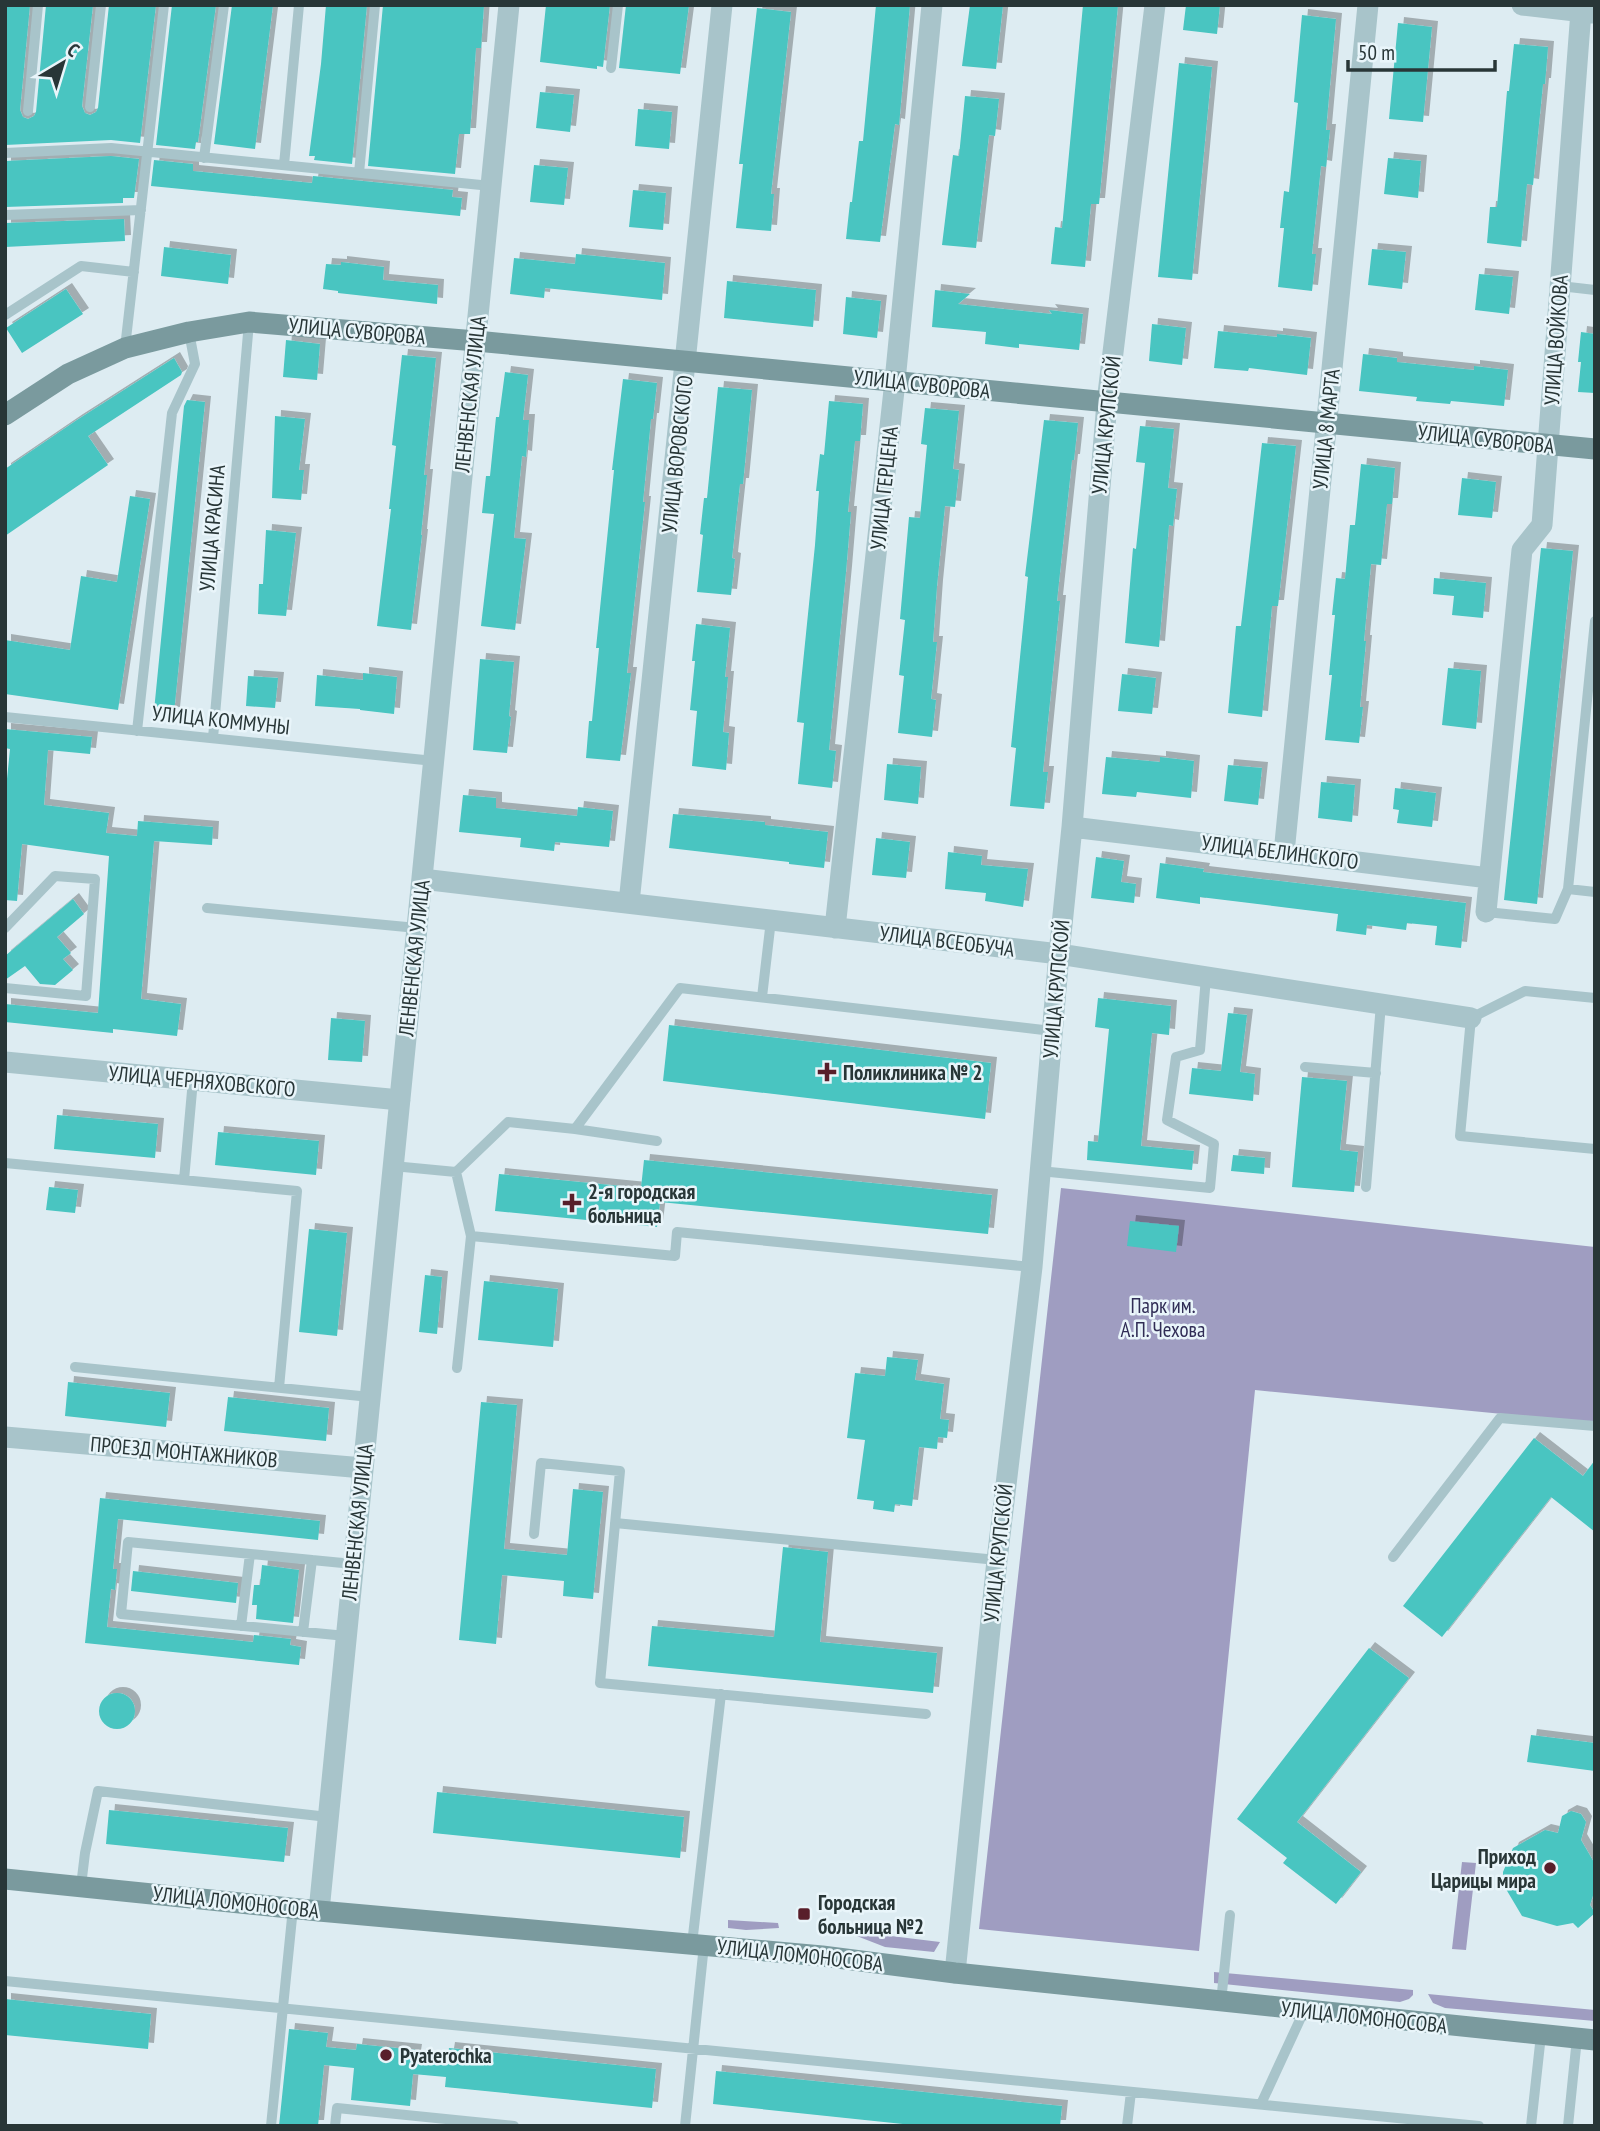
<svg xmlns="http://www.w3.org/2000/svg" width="1600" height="2131" font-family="'PT Sans Narrow',sans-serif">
<defs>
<filter id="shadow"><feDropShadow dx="6" dy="-6" stdDeviation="0" flood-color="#0004"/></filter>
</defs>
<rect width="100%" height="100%" fill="#ddecf2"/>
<path fill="#9f9dc1" d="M1061 1188 1595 1247V1423L1255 1390 1199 1951 979 1929Z
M1462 1862 1476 1863 1466 1950 1452 1949Z
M728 1920 778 1923 779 1928 746 1930 728 1928Z
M850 1931 940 1942 934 1952 885 1947 849 1933Z
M1214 1972 1413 1990V1995L1409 1999 1400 2002 1214 1983Z
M1428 1994 1595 2010V2021L1445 2008 1433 2003Z"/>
<path fill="#48c5c1" filter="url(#shadow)" d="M5 5H30L20 110 23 117 28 119 34 116 36 112 46 5H93L82 106 85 113 90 115 96 112 98 108 109 5H156L140 143 111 140 5 145Z
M172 5H216L198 142H196L195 149 156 145Z
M232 5H273L255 149 214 144Z
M326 5H367L352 164 314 160 315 156H309L321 64Z
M383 5H484L481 48H476L470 134H459L455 174 368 166Z
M546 5H610L603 67 597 66V69L540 62Z
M626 5H689L680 74 619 68Z
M876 5H910L899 125 895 124 880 242 846 239 850 202H852L859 141H863Z
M970 5H1003L996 69 962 66Z
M1083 5H1118L1099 204H1091L1085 267 1051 264 1055 227 1062 228Z
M1186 5H1220L1217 34 1183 30Z
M757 8 791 12 771 194H774L771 231 736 228 743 164H739Z
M1302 15 1336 19 1326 130H1330L1326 167 1321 166 1312 254H1316L1312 291 1278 287 1284 228H1280L1284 191 1289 192 1298 103 1294 102Z
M1398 23 1432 27 1423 122 1389 119Z
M1514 44 1548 47 1545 84H1543L1533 185 1527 184 1521 247 1487 243 1490 207H1497L1507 91H1509Z
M1179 63 1212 67 1192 280 1158 277Z
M540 92 574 95 570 132 536 128Z
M965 96 999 99 995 136 989 135 976 248 942 245 953 155 959 156Z
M638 109 672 112 669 149 635 146Z
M111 156 139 159 134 198H123V203L5 207V161Z
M1388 158 1421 161 1418 198 1384 194Z
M154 160 193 164V171L312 183 313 176 453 190 452 197 462 198 460 216 151 186Z
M534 165 568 168 564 205 530 202Z
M633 190 666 193 663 230 629 227Z
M124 219 125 241 5 247V223Z
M164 247 231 255 228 284 161 276Z
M1372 249 1406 252 1402 289 1368 285Z
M576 254 665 263 662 300 545 288 544 298 510 294 514 258 575 264Z
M341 262 384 267 383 280 438 285 437 304 338 293V291L323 289 326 264 341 265Z
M1479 274 1513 277 1509 314 1475 310Z
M727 281 816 290 813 327 724 318Z
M66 289 83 314 22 353 6 328Z
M935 290 970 294 958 304 1052 314 1049 310 1083 314 1079 350 1019 344V348L985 344 986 332 932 327Z
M846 297 881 301 877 338 843 334Z
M1152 324 1186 328 1182 365 1149 361Z
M1218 331 1277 337V334L1311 338 1307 375 1249 368 1248 371 1214 368Z
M1581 332 1595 334V393L1578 392 1581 362H1578Z
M286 340 320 344 317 380 283 377Z
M1363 354 1397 358V362L1474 370V366L1508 370 1504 406 1451 401 1450 404 1416 401 1417 397 1359 391Z
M402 355 436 358 424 475H427L421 535H422L411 630 377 626 391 509H389L396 446 392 445Z
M174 358 182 372 181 375 88 436 108 465 5 536V469L77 420Z
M505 372 528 375 523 420H529L526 457 522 456 514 538 526 539 515 630 481 626 494 514 482 513 486 476H490L496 417H499Z
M623 379 657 383 653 419H651L643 502H645L627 673H631L620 761 586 758 589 721H592L599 648H596L614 470H612Z
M718 387 752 390 743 484H740L732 558 735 559 731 595 697 592 703 535 700 534 704 498H707Z
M187 400 205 402 174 713 154 711 184 406Z
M829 401 863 404 860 441H855L848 512H851L846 572 829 750 836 751 832 788 798 784 804 723 797 722 815 545 819 491H816L820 454 824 455Z
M925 408 959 411 953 469 959 470 955 507 945 506 937 586 933 642H937L931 699 936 700 932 737 898 733 904 676 899 675 905 620 900 619 909 517 920 518 927 445 921 444Z
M275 416 305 419 299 470H304L301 500 272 498Z
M1044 420 1078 423 1074 460H1072L1057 601H1060L1043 772H1048L1044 809 1010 806 1016 748 1011 747 1028 577 1025 576Z
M1140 426 1174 429 1168 488 1177 489 1173 526 1169 525 1159 647 1125 643 1133 548 1136 549 1145 463 1136 462Z
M1262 443 1296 446 1278 606H1272L1262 717 1228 713 1236 626H1241Z
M1361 464 1395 468 1392 504H1387L1381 565 1371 564 1364 641H1366L1360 707H1363L1359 743 1325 740 1332 675H1329L1335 615H1332L1336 578 1345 579 1350 525H1355Z
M1462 478 1496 482 1492 518 1458 515Z
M130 496 150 499 118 710 5 694V640L70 650 81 576 117 582Z
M266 530 296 533 286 616 258 614 259 584H263Z
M1541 548 1573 551 1537 904 1504 900Z
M1434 578 1486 583 1483 618 1452 615 1454 596 1433 594Z
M696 624 730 628 725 677H728L723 732 729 733 726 770 692 766 697 711 690 710 695 661H692Z
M480 659 514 662 509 716 511 717 507 753 473 750Z
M1448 668 1481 671 1476 729 1442 725Z
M363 673 397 677 394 714 360 710V709L315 706 317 675 363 680Z
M1122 674 1156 678 1152 714 1118 711Z
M248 676 278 678 275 708 246 706Z
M5 729 92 737 90 754 48 750 44 805 109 813 106 833 137 836 138 821 213 827 212 845 154 841 141 999 181 1004 177 1036 113 1029V1033L5 1022V1004L98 1013 109 856 22 844 17 901 5 900V799L10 749 5 748Z
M1106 757 1160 762V757L1194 761 1191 798 1137 792 1136 797 1102 794Z
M887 764 921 767 918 804 884 800Z
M1228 765 1262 768 1258 805 1224 801Z
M1321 782 1355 785 1352 822 1318 818Z
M1395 788 1436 793 1432 827 1397 823 1399 810 1393 809Z
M463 795 496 798V808L577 816 578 807 613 811 609 847 555 842 554 851 520 847 521 838 459 832Z
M673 814 765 822V825L828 832 824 868 789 864V862L669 848Z
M876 838 910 842 906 878 872 875Z
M948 852 982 856 981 865 1028 869 1023 907 985 901 986 893 945 889Z
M1096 857 1124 861 1121 882 1136 884 1134 903 1091 898Z
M1160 863 1204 869 1203 872 1466 903 1461 948 1435 945 1437 926 1407 923 1406 930 1367 925 1366 935 1336 931 1338 914 1200 897V904L1156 898Z
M73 899 84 914 57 937 71 953 63 959 73 970 55 985 40 984 25 966 5 980V956Z
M1098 998 1171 1006 1169 1035 1152 1033 1141 1146 1194 1151 1192 1170 1087 1160 1088 1141 1098 1142 1109 1029 1095 1027Z
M1228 1013 1247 1015 1240 1072 1255 1074 1253 1101 1189 1094 1192 1068 1221 1071Z
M331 1018 365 1021 362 1062 328 1060Z
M669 1025 991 1063 985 1119 663 1081Z
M1302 1077 1347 1081 1340 1150 1358 1152 1354 1192 1292 1187Z
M57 1115 158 1124 155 1158 54 1149Z
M218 1132 319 1141 316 1175 215 1165Z
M1233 1155 1265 1158 1264 1174 1231 1171Z
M644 1160 992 1195 988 1234 660 1202 657 1227 495 1211 499 1174 641 1188Z
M49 1187 78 1190 75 1213 46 1210Z
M1130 1221 1179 1226 1176 1252 1127 1246Z
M309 1229 347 1233 337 1336 299 1332Z
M425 1275 442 1277 437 1334 419 1332Z
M484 1281 558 1289 553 1347 478 1340Z
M887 1357 918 1360 915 1380 944 1384 940 1419 949 1420 947 1438 938 1437 937 1449 919 1447 912 1506 895 1504 894 1512 873 1509 874 1501 857 1499 865 1440 847 1438 855 1373 885 1376Z
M68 1382 170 1393 166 1427 65 1416Z
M228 1397 329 1408 326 1441 224 1431Z
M481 1402 517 1405 504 1549 567 1555 573 1489 603 1492 593 1599 563 1596 564 1581 502 1575 496 1644 459 1640Z
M1534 1438 1583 1476 1595 1460V1532L1551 1497 1442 1637 1403 1606Z
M100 1498 320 1521 318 1540 118 1519 113 1569H117L115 1590 111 1589 107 1627 253 1642 254 1635 291 1639 290 1645 301 1647 299 1665 85 1643Z
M783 1547 828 1552 820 1642 937 1653 933 1693 648 1666 652 1626 774 1637Z
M262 1565 299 1570 293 1623 256 1619 257 1605H252L254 1585H260Z
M133 1571 238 1583 236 1603 131 1591Z
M1369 1648 1409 1678 1297 1822 1361 1872 1336 1904 1283 1863 1287 1858 1237 1819Z
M99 1711a18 18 0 1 1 36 0a18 18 0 1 1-36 0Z
M1531 1735 1595 1743V1771L1527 1762Z
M437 1792 684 1817 680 1858 433 1833Z
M109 1810 288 1828 284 1862 106 1844Z
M1571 1811 1581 1814 1586 1822 1581 1840 1595 1864V1889L1590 1905 1595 1913 1578 1928 1573 1923 1557 1926 1522 1916 1503 1884V1872L1513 1848 1545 1830 1558 1833 1562 1816Z
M5 1999 151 2014 148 2049 5 2035Z
M289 2029 328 2033 326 2047 356 2050 357 2044 416 2050 415 2056 447 2060 449 2048 656 2069 652 2108 445 2087 446 2077 413 2074 410 2106 351 2100 354 2068 324 2065 318 2126H279Z
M716 2071 1062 2106 1060 2126H922L713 2104Z"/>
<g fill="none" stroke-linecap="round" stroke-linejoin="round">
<path stroke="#a8c4ca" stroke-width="10" d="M611 68 618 5
M90 107 101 5
M28 111 38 5
M5 153 111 148 491 186
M204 158 224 5
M284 165 299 5
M359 173 375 5
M5 215 141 210
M1560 286 1595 290
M5 315 81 266 134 272
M125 348 164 5
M1595 621 1568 889 1595 892
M5 717 434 761
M137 731 172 413 195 364 189 332
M213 738 249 322
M207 908 417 928
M1486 912 1555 919 1568 889
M5 928 55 876 95 879 86 996 5 988
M762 997 771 920
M1595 998 1525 991 1471 1018 1460 1136 1595 1149
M1305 1067 1376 1073
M575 1129 680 988 1052 1031
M5 1163 297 1191 279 1388
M393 1166 456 1172 508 1122 575 1129 657 1141
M1040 1171 1210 1188 1214 1144 1167 1120 1176 1057 1200 1050 1206 977
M456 1172 471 1236 675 1256 677 1232 1032 1267
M184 1180 193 1080
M1366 1187 1381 1004
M75 1367 370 1397
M457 1368 471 1236
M615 1523 997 1560
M534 1534 541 1463 620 1471 600 1683 926 1714
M1393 1557 1500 1418 1595 1426
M312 1560 353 1564
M241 1626 250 1554
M303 1632 312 1560 128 1542 121 1614 346 1636
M81 1886 85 1853 98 1791 328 1817
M692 1944 721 1694
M5 1981 1479 2126
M1221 2002 1230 1915
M1261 2104 1304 2011
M271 2126 293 1908
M335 2126 337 2108 514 2126
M685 2126 704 1945
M1127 2126 1131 2092
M1531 2126 1541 2035
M1568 2126 1577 2038"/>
<path stroke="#a8c4ca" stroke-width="21" d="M1522 5 1593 13
M1072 827 1489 878
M1284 853 1368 5
M422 879 1059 954 1471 1018
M629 903 722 5
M1486 912 1522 550 1542 525 1581 11
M835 928 895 381 932 5
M5 1062 400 1100
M5 1437 363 1468
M319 1911 509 5
M955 1973 997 1560 1032 1267 1059 954 1072 827 1107 402 1155 5"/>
<path stroke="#7a9a9e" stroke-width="21" d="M5 415 68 374 125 348 189 332 249 322 476 341 1595 449
M5 1879 319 1911 822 1956 955 1973 1595 2040"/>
</g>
<g fill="#581e2a" stroke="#e9f5fa" stroke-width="2.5">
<path d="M823.5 1061.5h7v7h7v7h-7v7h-7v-7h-7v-7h7z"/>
<path d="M568.5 1192.5h7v7h7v7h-7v7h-7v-7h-7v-7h7z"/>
<circle cx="1550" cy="1868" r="7"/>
<rect x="797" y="1907" width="14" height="14" rx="3.5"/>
<circle cx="386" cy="2055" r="7"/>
</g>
<g text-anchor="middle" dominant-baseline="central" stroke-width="5" stroke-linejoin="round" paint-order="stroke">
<g font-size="21" fill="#283637" stroke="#e9f5fa">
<text transform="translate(357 331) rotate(5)">УЛИЦА СУВОРОВА</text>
<text transform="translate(1556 340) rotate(-86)">УЛИЦА ВОЙКОВА</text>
<text transform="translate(922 384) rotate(6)">УЛИЦА СУВОРОВА</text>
<text transform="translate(470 394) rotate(-84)">ЛЕНВЕНСКАЯ УЛИЦА</text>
<text transform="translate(1106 425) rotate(-84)">УЛИЦА КРУПСКОЙ</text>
<text transform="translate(1326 429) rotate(-84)">УЛИЦА 8 МАРТА</text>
<text transform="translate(1486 439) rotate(6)">УЛИЦА СУВОРОВА</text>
<text transform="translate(677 454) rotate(-84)">УЛИЦА ВОРОВСКОГО</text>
<text transform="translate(884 488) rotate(-84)">УЛИЦА ГЕРЦЕНА</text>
<text transform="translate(212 528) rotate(-85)">УЛИЦА КРАСИНА</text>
<text transform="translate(221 720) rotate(6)">УЛИЦА КОММУНЫ</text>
<text transform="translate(1280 852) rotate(7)">УЛИЦА БЕЛИНСКОГО</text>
<text transform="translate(947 941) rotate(7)">УЛИЦА ВСЕОБУЧА</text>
<text transform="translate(414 958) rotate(-84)">ЛЕНВЕНСКАЯ УЛИЦА</text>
<text transform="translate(1056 989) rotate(-85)">УЛИЦА КРУПСКОЙ</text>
<text transform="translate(202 1081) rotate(5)">УЛИЦА ЧЕРНЯХОВСКОГО</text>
<text transform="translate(184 1452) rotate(5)">ПРОЕЗД МОНТАЖНИКОВ</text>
<text transform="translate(357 1522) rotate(-84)">ЛЕНВЕНСКАЯ УЛИЦА</text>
<text transform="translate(998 1553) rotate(-84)">УЛИЦА КРУПСКОЙ</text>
<text transform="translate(236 1902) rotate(6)">УЛИЦА ЛОМОНОСОВА</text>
<text transform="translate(800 1955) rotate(6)">УЛИЦА ЛОМОНОСОВА</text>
<text transform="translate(1364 2017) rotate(6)">УЛИЦА ЛОМОНОСОВА</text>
</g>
<g font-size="21" font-weight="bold" fill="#283637" stroke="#e9f5fa" text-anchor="start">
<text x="843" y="1072">Поликлиника № 2</text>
<text x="588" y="1191">2-я городская<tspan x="588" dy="24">больница</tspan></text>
<text x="1536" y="1856" text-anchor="end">Приход<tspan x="1536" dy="24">Царицы мира</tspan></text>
<text x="818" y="1902">Городская<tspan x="818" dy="24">больница №2</tspan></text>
<text x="400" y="2055">Pyaterochka</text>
</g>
<g font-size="21" fill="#302c55" stroke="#e9f5fa">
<text x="1163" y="1305">Парк им.<tspan x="1163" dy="24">А.П. Чехова</tspan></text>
</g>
</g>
<rect width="1600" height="2131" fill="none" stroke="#283637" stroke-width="14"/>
<g transform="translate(63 63) rotate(38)" stroke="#e9f5fa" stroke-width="5" paint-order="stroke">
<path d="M0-5L12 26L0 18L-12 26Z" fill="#283637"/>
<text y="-10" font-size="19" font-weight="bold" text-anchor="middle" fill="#283637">С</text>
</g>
<path d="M1348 60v10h147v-10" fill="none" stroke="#283637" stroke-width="3.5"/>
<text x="1358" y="60" font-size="21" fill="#283637" stroke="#e9f5fa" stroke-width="5" paint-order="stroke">50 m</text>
</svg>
